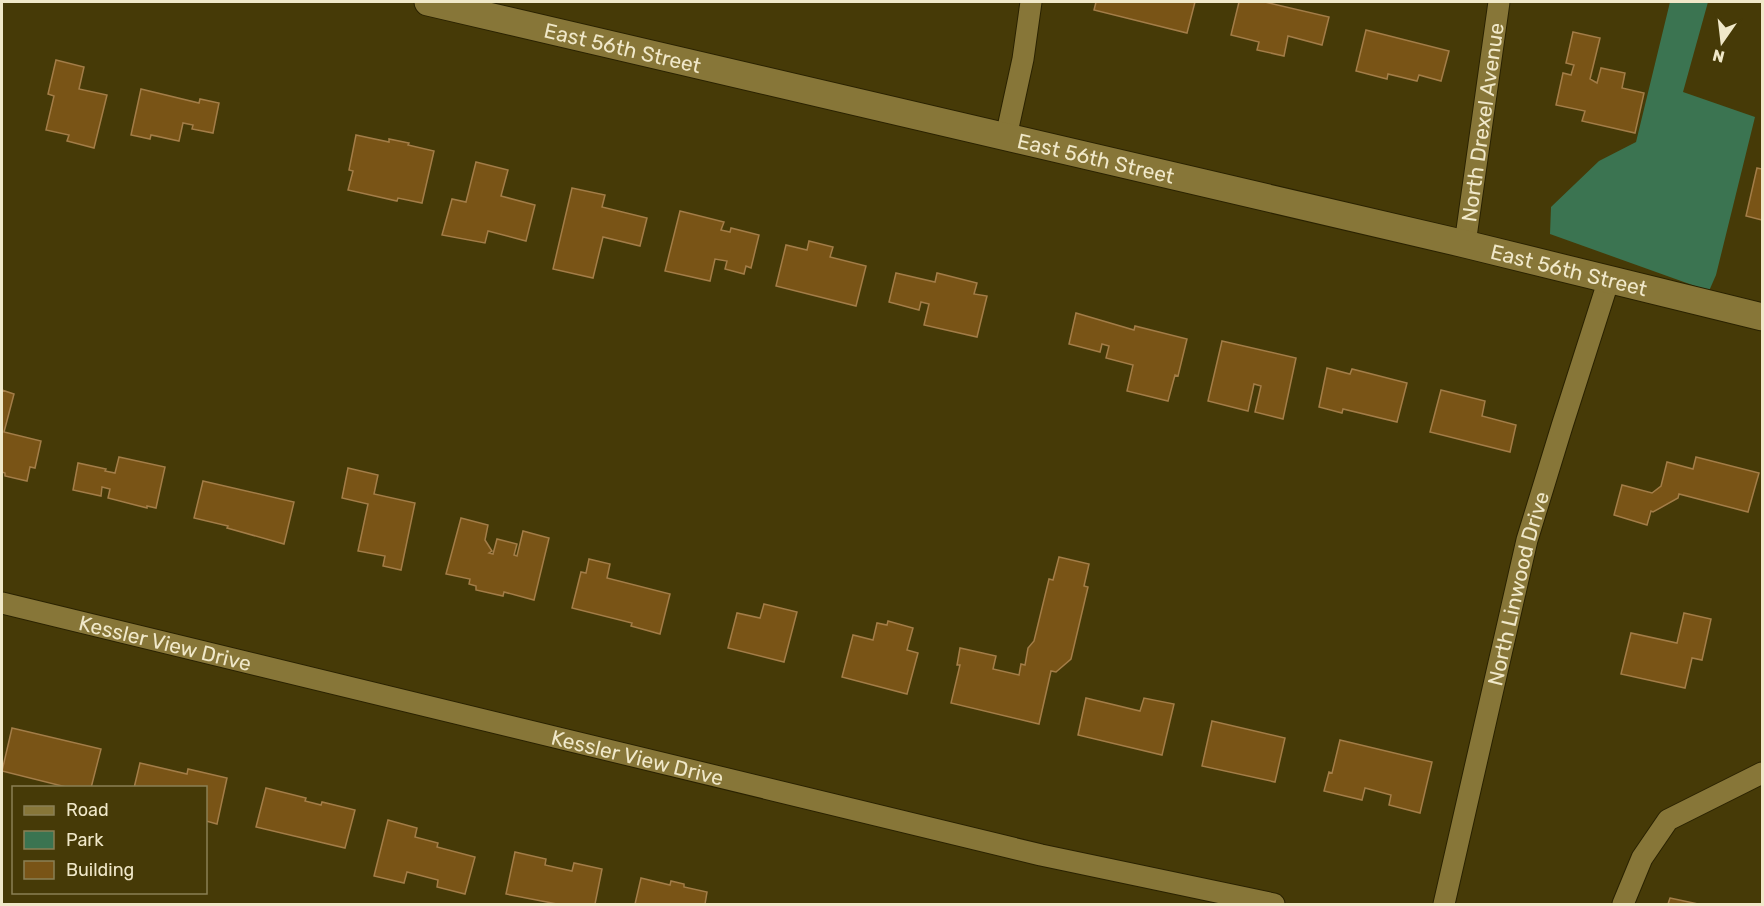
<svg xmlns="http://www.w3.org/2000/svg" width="1764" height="906" font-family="Rubik,sans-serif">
<rect width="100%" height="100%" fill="#463a07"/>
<path fill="#3b7451" d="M1670 2H1708L1683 92 1755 117 1716 275 1709 291 1550 234 1551 207 1599 161 1636 142Z"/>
<path fill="#795416" stroke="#a37d48" stroke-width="1.5" d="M1096 2H1195L1187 33 1094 10Z
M1239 2H1265L1329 17 1322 45 1288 36 1284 56 1257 50 1259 42 1231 35Z
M1366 30 1449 51 1441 81 1419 75 1417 81 1388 74 1387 79 1356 71Z
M1573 32 1600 38 1590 79 1597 83 1601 68 1625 73 1622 88 1644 93 1635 133 1582 121 1585 111 1556 105 1563 73 1571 75 1574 65 1566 63Z
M56 60 84 67 79 89 107 95 94 148 67 141 69 135 46 130 54 96 48 94Z
M141 89 199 103 200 99 219 103 213 133 192 129 193 125 183 123 179 141 151 135 150 139 131 135Z
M356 135 389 142V139L409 143 408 145 434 151 422 203 398 198 397 201 348 190 353 171 349 170Z
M476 162 508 170 501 196 535 205 526 241 488 231 485 243 442 235 452 199 466 202Z
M1757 168 1762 169V220L1746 216Z
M572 188 605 195 602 207 647 218 640 246 603 237 593 278 553 269Z
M680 211 724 222 721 230 730 232 731 228 759 235 751 268 746 266 744 274 725 269 727 261 715 259 710 281 665 271Z
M809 241 833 247 830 257 866 266 856 306 776 286 786 245 807 250Z
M896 273 935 282 937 273 977 283 974 294 987 296 977 337 924 325 929 304 921 302 919 310 889 302Z
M1076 313 1134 330 1135 326 1187 339 1178 376 1175 375 1168 401 1127 391 1133 365 1106 358 1109 346 1102 344 1100 352 1069 344Z
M1222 341 1296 358 1283 419 1255 412 1261 386 1254 384 1248 411 1208 401Z
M1327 368 1350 374 1352 369 1407 383 1397 422 1343 409 1342 413 1319 407Z
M2 390 14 394 4 432 41 441 35 468 30 467 27 481 5 476V473L2 472Z
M1441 390 1485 401 1482 416 1516 425 1510 452 1430 432Z
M119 457 165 467 156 508 147 506V508L108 498 110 489 102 487 101 496 73 490 78 463 106 469 105 471 115 473Z
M1696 457 1759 473 1748 512 1679 494 1678 498 1653 512 1651 511 1647 525 1614 515 1622 485 1652 493 1661 486 1667 462 1693 469Z
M348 468 378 475 374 494 415 503 401 570 383 566 385 556 358 551 368 504 342 498Z
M203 481 294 502 284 544 227 528 228 526 194 518Z
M461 518 488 525 485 540 492 551 489 553 493 554 497 539 517 544 514 555 517 556 523 531 549 538 534 600 504 592 503 596 476 590V586L469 584 470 579 446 574Z
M1059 557 1089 564 1084 586 1088 587 1071 659 1056 672 1051 671 1039 724 951 703 960 665H957L960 648 996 656 993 669 1019 675 1021 664 1025 665 1028 648 1034 641 1049 579 1053 580Z
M589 559 610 564 607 578 670 594 660 634 631 626 632 623 572 608 581 572 586 573Z
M764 604 797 612 784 662 728 648 737 613 760 618Z
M1684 613 1711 619 1702 660 1692 658 1685 688 1621 674 1631 633 1677 643Z
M888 621 913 628 907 650 918 653 907 694 842 677 853 635 873 640 877 623 887 625Z
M1086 698 1140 711 1144 698 1174 704 1162 755 1078 735Z
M1212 721 1285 738 1275 782 1202 766Z
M12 728 101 749 91 788H70L2 771Z
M1340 740 1432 762 1420 813 1389 805 1391 795 1365 788 1362 800 1324 791 1329 772 1332 773Z
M140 763 187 774 188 769 227 778 217 824 206 821V788H134Z
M266 788 306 798 305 801 321 805 322 802 355 810 345 848 256 827Z
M388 820 417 828 415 837 438 843 437 847 475 857 465 894 437 887 438 880 407 872 404 883 374 876Z
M515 852 546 859 545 865 572 871 574 863 602 869 595 904H557L506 894Z
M641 878 670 885 671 881 684 884V887L707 892 705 904H635Z
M1670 898 1698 904H1668Z"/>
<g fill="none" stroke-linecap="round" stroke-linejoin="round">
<defs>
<g id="minor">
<path d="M1006 137 1023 59 1031 2"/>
<path id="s1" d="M1465 244 1499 2"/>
<path id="s2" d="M2 603 1041 855 1274 904"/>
<path id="s3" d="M1444 904 1527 540 1562 426 1609 279"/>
<path d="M1623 904 1642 858 1668 820 1762 773"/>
</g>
<g id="tertiary">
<path id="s4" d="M428 2 1465 244 1762 317"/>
</g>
</defs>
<use href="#minor" stroke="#2a2201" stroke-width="23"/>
<use href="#tertiary" stroke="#2a2201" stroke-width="29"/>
<use href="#minor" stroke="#877638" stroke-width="21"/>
<use href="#tertiary" stroke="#877638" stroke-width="27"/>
</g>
<g text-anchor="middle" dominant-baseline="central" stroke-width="4.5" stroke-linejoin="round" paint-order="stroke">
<g font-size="21" fill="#f0e8c9" stroke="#463a07">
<text stroke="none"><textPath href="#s4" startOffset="200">East 56th Street</textPath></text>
<text stroke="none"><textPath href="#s1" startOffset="123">North Drexel Avenue</textPath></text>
<text stroke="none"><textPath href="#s4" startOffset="686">East 56th Street</textPath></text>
<text stroke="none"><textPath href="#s4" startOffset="1172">East 56th Street</textPath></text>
<text stroke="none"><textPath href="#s3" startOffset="324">North Linwood Drive</textPath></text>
<text stroke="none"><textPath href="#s2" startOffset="168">Kessler View Drive</textPath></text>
<text stroke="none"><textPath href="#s2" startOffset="654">Kessler View Drive</textPath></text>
</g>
</g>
<rect width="1764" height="906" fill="none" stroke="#f0e8c9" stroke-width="6"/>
<rect x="12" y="786" width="195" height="108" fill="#463a07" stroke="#8a8055" stroke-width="1.5"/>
<rect x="24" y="806" width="30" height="9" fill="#877638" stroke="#8a8055" stroke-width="1.5"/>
<text x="66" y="816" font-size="18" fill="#f0e8c9">Road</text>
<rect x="24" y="831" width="30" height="18" fill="#3b7451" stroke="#8a8055" stroke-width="1.5"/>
<text x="66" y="846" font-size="18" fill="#f0e8c9">Park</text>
<rect x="24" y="861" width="30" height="18" fill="#795416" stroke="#8a8055" stroke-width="1.5"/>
<text x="66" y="876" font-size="18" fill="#f0e8c9">Building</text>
<g transform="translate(1722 42) rotate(194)" stroke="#463a07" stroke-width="4.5" paint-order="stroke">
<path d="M0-4.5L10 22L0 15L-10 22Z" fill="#f0e8c9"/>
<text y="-9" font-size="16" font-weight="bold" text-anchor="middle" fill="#f0e8c9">N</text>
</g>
</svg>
